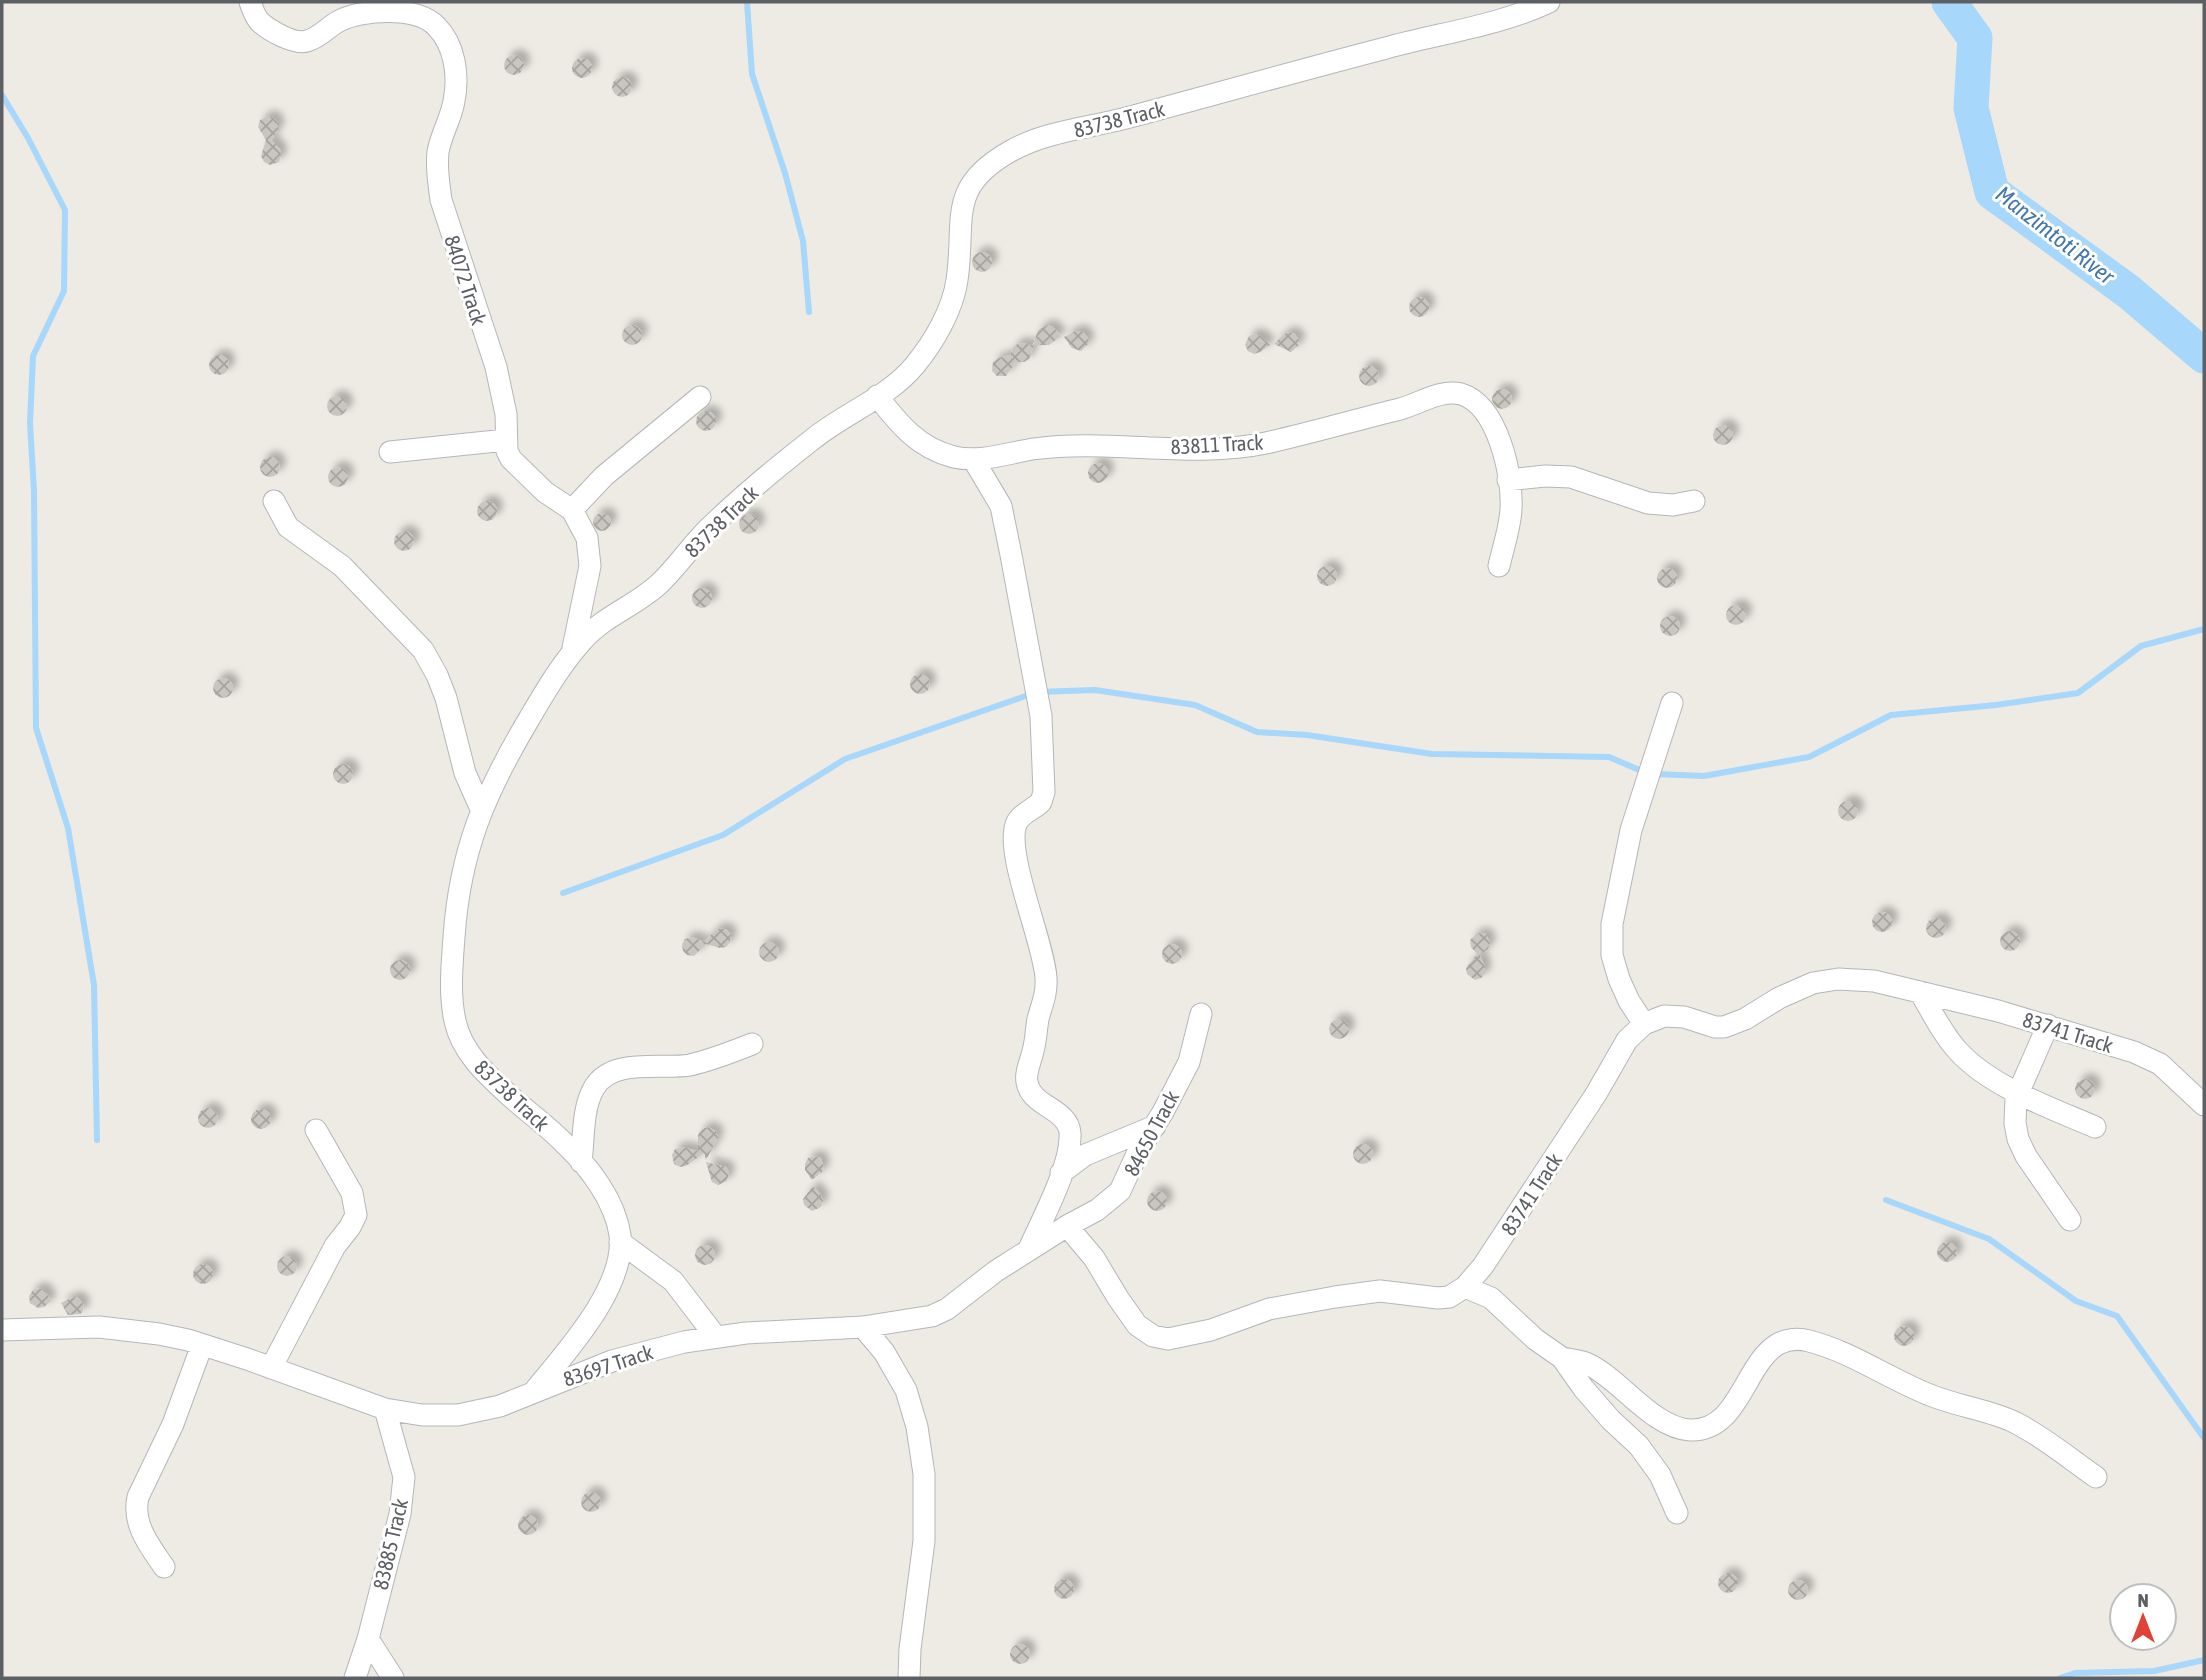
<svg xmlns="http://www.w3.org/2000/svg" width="2206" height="1680" font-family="'Asap Condensed',sans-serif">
<defs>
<pattern id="building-cross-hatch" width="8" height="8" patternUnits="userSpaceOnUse" patternTransform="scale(1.75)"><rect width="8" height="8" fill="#c9c6c0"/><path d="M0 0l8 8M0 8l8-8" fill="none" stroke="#a6a4a0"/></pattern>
<filter id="shadow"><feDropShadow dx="6" dy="-6" stdDeviation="3.5" flood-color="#0004"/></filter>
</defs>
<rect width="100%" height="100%" fill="#edebe3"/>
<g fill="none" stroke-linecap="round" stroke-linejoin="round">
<path stroke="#a7d7fa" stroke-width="6" d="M747 2 752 74 785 173 803 241 809 312
M2 95 28 138 65 210 64 291 33 356 30 423 34 491 36 728 68 828 94 985 97 1140
M1655 774 1704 776 1809 757 1891 715 1996 705 2078 693 2141 646 2204 629
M563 893 723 835 845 759 1037 692 1095 690 1195 705 1257 732 1307 735 1432 754 1609 757 1644 772
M1886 1200 1989 1239 2076 1301 2117 1316 2204 1438
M2060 1678 2075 1673 2154 1671 2204 1660"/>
<path stroke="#a7d7fa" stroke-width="35" d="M1949 2 1975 38 1971 108 1992 192 2129 292 2204 356"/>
</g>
<path fill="url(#building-cross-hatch)" filter="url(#shadow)" d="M504 65a10 10 0 1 1 20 0a10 10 0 1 1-20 0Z
M572 68a10 10 0 1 1 20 0a10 10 0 1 1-20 0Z
M612 87a10 10 0 1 1 20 0a10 10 0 1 1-20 0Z
M268 116 274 118 278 123V130L271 140 280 149 281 156 279 162 270 165 264 162 261 156 266 140 258 127 260 120Z
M972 262a10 10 0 1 1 20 0a10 10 0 1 1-20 0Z
M1409 307a10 10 0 1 1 20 0a10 10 0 1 1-20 0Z
M1047 325 1053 327 1061 336 1049 345H1033L1038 330Z
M622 335a10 10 0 1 1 20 0a10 10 0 1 1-20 0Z
M1075 331H1082L1088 338V344L1081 351 1072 348 1064 337Z
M1289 332 1295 334 1299 340 1298 346 1291 352 1274 344 1283 335Z
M1255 334 1261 336 1270 345 1260 352 1254 354 1248 351 1245 345 1249 336Z
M1019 343 1034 345 1029 359 1024 362H1016L1006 376H997L992 371 993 362 998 358 1010 355 1013 347Z
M209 365a10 10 0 1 1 20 0a10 10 0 1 1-20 0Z
M1359 376a10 10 0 1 1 20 0a10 10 0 1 1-20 0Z
M1492 399a10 10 0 1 1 20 0a10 10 0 1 1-20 0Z
M327 406a10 10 0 1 1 20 0a10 10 0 1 1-20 0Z
M696 421a10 10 0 1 1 20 0a10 10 0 1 1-20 0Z
M1713 435a10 10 0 1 1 20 0a10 10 0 1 1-20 0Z
M260 467a10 10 0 1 1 20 0a10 10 0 1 1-20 0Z
M1088 473a10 10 0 1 1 20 0a10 10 0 1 1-20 0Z
M328 477a10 10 0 1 1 20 0a10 10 0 1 1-20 0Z
M477 511a10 10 0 1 1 20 0a10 10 0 1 1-20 0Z
M593 522a9 9 0 1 1 18 0a9 9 0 1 1-18 0Z
M739 524a10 10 0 1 1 20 0a10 10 0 1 1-20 0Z
M394 541a10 10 0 1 1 20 0a10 10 0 1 1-20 0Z
M1317 576a10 10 0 1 1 20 0a10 10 0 1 1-20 0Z
M1657 578a10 10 0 1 1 20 0a10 10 0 1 1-20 0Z
M692 598a10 10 0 1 1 20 0a10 10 0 1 1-20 0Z
M1726 615a10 10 0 1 1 20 0a10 10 0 1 1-20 0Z
M1660 626a10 10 0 1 1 20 0a10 10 0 1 1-20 0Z
M910 684a10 10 0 1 1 20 0a10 10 0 1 1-20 0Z
M213 688a10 10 0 1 1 20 0a10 10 0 1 1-20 0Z
M333 774a10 10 0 1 1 20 0a10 10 0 1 1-20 0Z
M1838 811a10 10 0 1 1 20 0a10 10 0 1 1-20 0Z
M1872 922a10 10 0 1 1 20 0a10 10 0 1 1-20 0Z
M1926 928a10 10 0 1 1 20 0a10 10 0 1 1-20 0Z
M721 928 727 930 731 935 730 942 726 947 720 948 706 944 694 956 687 955 683 951 682 945 685 939 692 937 705 942 715 930Z
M2000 941a10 10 0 1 1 20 0a10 10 0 1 1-20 0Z
M1477 933 1486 934 1490 943 1488 949 1480 955 1485 967V974L1481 978 1475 980 1467 974 1466 968 1477 954 1471 947 1470 940Z
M759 952a10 10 0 1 1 20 0a10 10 0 1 1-20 0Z
M1162 954a10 10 0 1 1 20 0a10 10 0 1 1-20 0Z
M390 970a10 10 0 1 1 20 0a10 10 0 1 1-20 0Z
M1329 1029a10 10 0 1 1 20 0a10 10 0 1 1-20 0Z
M2075 1089a10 10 0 1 1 20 0a10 10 0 1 1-20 0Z
M198 1118a10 10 0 1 1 20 0a10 10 0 1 1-20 0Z
M251 1119a10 10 0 1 1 20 0a10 10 0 1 1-20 0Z
M708 1127 716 1131 718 1138 706 1160 704 1153 686 1166 680 1167 674 1164 672 1155 675 1149 682 1147 698 1151V1135L702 1129Z
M1353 1154a10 10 0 1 1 20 0a10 10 0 1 1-20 0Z
M815 1156 821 1158 824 1167 822 1172 812 1180 805 1170V1164L808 1158Z
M706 1162 726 1167 729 1172 727 1181 718 1185 712 1182Z
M813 1186 821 1195 823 1201 821 1207 812 1211 804 1205 803 1199Z
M1147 1201a10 10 0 1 1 20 0a10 10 0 1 1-20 0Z
M1937 1252a10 10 0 1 1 20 0a10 10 0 1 1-20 0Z
M695 1255a10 10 0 1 1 20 0a10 10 0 1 1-20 0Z
M277 1266a10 10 0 1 1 20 0a10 10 0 1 1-20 0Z
M193 1274a10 10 0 1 1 20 0a10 10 0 1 1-20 0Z
M39 1288 45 1290 51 1301 44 1307 38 1308 30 1303 29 1296 33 1290Z
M77 1297 84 1304 83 1311 80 1314 68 1315 61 1303 71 1298Z
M1894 1336a10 10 0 1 1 20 0a10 10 0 1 1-20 0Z
M581 1502a10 10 0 1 1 20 0a10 10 0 1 1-20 0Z
M518 1525a10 10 0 1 1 20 0a10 10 0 1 1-20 0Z
M1718 1583a10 10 0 1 1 20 0a10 10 0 1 1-20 0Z
M1054 1589a10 10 0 1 1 20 0a10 10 0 1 1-20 0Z
M1788 1590a10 10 0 1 1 20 0a10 10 0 1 1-20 0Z
M1010 1654a10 10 0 1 1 20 0a10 10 0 1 1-20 0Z"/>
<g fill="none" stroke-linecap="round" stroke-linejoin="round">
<defs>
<path id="minor" d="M250 2C252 8 255 16 259 21 268 30 294 45 307 41 319 38 328 27 339 21 362 9 417 6 436 26 455 45 459 75 454 101 451 119 441 134 438 152 436 169 439 184 441 200L496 367 506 414 507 451 511 459 545 492 572 510 587 538 590 566 572 653
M877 396C899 424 918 448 954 457 980 463 1008 453 1033 449 1110 438 1190 459 1266 443 1311 433 1355 420 1400 409 1419 404 1440 389 1461 394 1498 405 1513 476 1511 509 1510 528 1503 548 1499 566
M390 452 506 440
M973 459 1001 506 1011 555 1041 716 1044 792 1041 802C1034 809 1022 813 1017 822 1003 850 1044 942 1046 978 1047 994 1042 1004 1038 1019 1036 1030 1036 1041 1033 1051 1031 1061 1025 1072 1027 1082 1031 1107 1068 1108 1070 1133 1072 1165 1042 1219 1029 1249
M1508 480 1545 476 1571 477 1648 503 1673 505 1694 501
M274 501 288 527 342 566 423 650 437 675 446 698 465 773 481 809
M572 510 604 476 700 397
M1920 992C1932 1012 1943 1035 1958 1051 1991 1087 2051 1108 2095 1127
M1644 1024 1629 1001 1619 979 1612 955V924L1631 830 1672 703
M2048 1025 2016 1098 2015 1123 2018 1139 2026 1156 2070 1220
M581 1162C584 1139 582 1108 594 1088 612 1057 662 1070 690 1065 711 1060 732 1052 752 1044
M1061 1173 1085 1155 1155 1126
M1067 1226 1097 1210 1120 1191 1138 1152 1163 1112 1189 1062 1201 1014
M620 1242 673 1281 716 1337
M1465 1287 1491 1298 1535 1339 1562 1358 1584 1389 1611 1420 1639 1446 1660 1475 1677 1513
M863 1327 884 1352 906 1390 917 1427 924 1474V1541L910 1649 909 1678
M2 1330 99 1327 159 1334 188 1340 247 1359 385 1409 422 1415H458L500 1406 612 1361 684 1342 746 1333 863 1327 932 1316 947 1309 996 1271 1067 1226 1094 1258 1118 1298 1137 1325 1153 1336 1168 1339 1211 1330 1269 1309 1335 1297 1380 1291 1438 1298 1449 1297 1465 1287 1483 1266 1596 1094 1627 1040 1644 1024 1664 1016 1684 1017 1715 1027H1724L1745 1019 1779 998 1813 983 1838 979 1874 981 1998 1011 2134 1052 2160 1064 2204 1105
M1562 1358C1570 1360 1581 1360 1588 1364 1620 1379 1653 1428 1690 1430 1739 1432 1744 1364 1778 1344 1788 1339 1798 1338 1809 1341 1852 1352 1889 1379 1930 1395 1956 1406 1994 1411 2016 1423 2044 1437 2070 1459 2096 1477
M271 1368 335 1246 350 1227 356 1215 352 1193 316 1130
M536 1389C567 1351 626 1287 620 1235 615 1201 590 1168 566 1145 549 1127 529 1113 510 1096 487 1075 462 1053 455 1021 449 993 452 965 454 937 460 850 485 793 529 719 545 692 561 664 583 640 604 616 635 606 659 584 677 567 691 546 708 529 741 497 777 467 813 439 845 413 889 397 915 365 934 342 953 309 957 280 966 220 946 188 1009 152 1045 131 1090 128 1130 117 1216 94 1301 70 1386 48 1440 33 1498 26 1549 2
M164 1567C149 1545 132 1524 138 1497L173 1424 202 1345
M368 1639 393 1678
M355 1678 368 1639 400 1514 404 1477 385 1409"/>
</defs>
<use href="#minor" stroke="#b4b6ba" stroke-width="23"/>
<use href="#minor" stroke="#fff" stroke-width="21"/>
</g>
<g text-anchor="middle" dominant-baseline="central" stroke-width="6" stroke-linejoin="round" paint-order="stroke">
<g font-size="21" fill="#5c5f63" stroke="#fff">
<text transform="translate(1119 119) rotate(-14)">83738 Track</text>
<text transform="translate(466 280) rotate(72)">84072 Track</text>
<text transform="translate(1217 444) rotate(-3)">83811 Track</text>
<text transform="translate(721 521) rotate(-44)">83738 Track</text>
<text transform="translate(2068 1032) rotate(17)">83741 Track</text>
<text transform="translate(512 1095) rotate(43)">83738 Track</text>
<text transform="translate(1151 1133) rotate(-62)">84650 Track</text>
<text transform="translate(1531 1194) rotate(-57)">83741 Track</text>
<text transform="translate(608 1365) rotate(-18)">83697 Track</text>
<text transform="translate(390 1544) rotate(-77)">83885 Track</text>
</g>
<g font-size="23" font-style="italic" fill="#4478ab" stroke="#fff">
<text transform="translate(2055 235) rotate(38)">Manzimtoti River</text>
</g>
</g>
<rect width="2206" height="1680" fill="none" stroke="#5c5f63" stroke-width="7"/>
<g transform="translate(2143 1617)"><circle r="33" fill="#ffffff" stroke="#bebfc1" stroke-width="2"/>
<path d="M0-5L12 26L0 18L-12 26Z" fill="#df4337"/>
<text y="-10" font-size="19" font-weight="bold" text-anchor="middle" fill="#5c5f63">N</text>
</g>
</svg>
